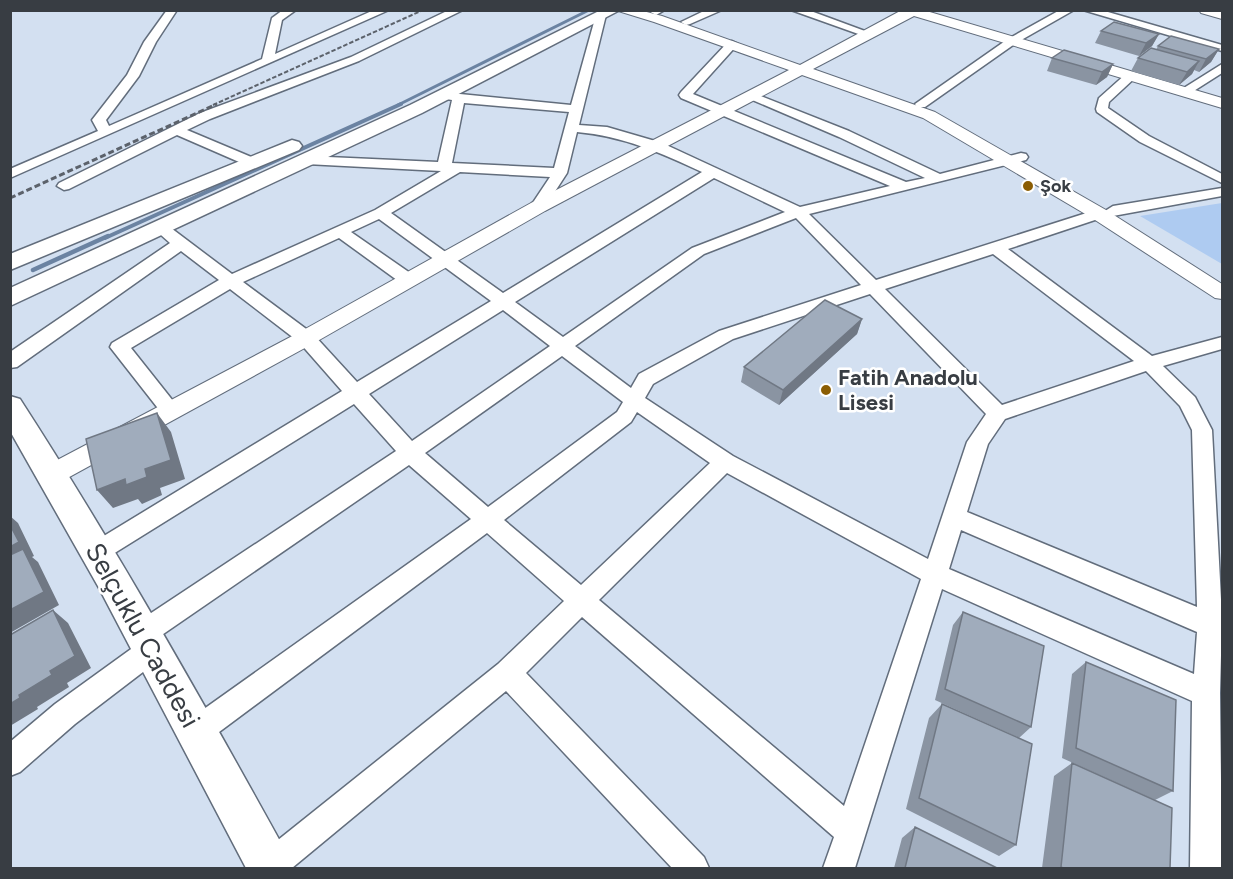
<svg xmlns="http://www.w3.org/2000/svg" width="1233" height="879" font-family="Figtree,sans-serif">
<rect width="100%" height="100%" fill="#d3e0f1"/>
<path fill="#aecbf1" d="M1222 203V264L1140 216Z"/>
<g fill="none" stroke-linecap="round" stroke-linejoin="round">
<path stroke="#6b83a2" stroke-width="3" d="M398 105 589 10"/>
<path stroke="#6b83a2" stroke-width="4" d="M105 238 401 104"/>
<path stroke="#6b83a2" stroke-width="4.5" d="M33 270 108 236"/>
<defs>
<path id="minor" d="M167 10H177L156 42 139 76 106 120 109 126 262 59 272 18 283 10H296L282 20 275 54 374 10H389L10 178V169L98 131 92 120 127 75 144 42Z
M449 10H463L359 61 210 119 187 130 256 159 258 162 256 165H246L177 135 69 189 64 190 57 186 59 183 200 113 351 57Z
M706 10H722L690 24 686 25 681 22Z
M791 10H808L873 34 872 36H864Z
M1060 10H1074L1016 43 925 107H917L915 104 1008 39Z
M1083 10H1101L1222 45V51Z
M601 12 606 15 579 125 607 127 662 143 800 207 890 186 681 98 679 95 681 92 728 42 732 41 738 44 693 94 906 182 925 178 839 137 743 96 749 92 753 93 849 131 940 174 1021 153 1026 154 1028 157 1026 160 809 214 876 280 1099 209 1104 211 1107 214 1104 217 1008 249 1152 356 1222 337V349L1163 366 1195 397 1212 430 1222 618 1220 693 1222 868H1190L1192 701 942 589 855 868H823L834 837 582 617 526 673 704 857 709 868H672L506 691 292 868H254L258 856 498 664 564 601 487 533 207 741 197 745 187 741 183 731 187 721 471 519 409 465 156 639 160 641 164 650 160 659 75 724 20 772 10 776V742L55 704 138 644 133 643 129 634 133 625 396 451 354 404 105 559 97 562 89 559 85 552 89 545 342 391 299 342 230 289 131 348 181 411 178 416 171 418 164 416 110 347 112 343 219 280 181 251 17 367 10 368V352L170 243 153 228 155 225H167L232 274 375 210 441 171 306 164 299 160 306 156 438 162 452 100 440 98 438 95 440 92 571 105 596 15ZM464 103 569 112 554 168 452 163ZM577 132C623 136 661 153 702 172L503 293 391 213 460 172 550 177 530 207 533 210H543L567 173ZM714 178 785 212 692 248 563 337 515 302ZM796 218 861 285 719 331 639 374 631 388 575 346 704 254ZM379 219 491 301 357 382 313 334 243 282 339 238 401 283H413L415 279 413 275 351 232ZM993 254 1134 361 1002 405 885 289ZM870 294 986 414 967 442 928 559 733 456 645 398 653 384 733 339ZM503 310 550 346 412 441 369 394ZM562 356 623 402 617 412 488 507 425 453ZM1146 371 1180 406 1192 430 1197 607 967 512 988 444 1005 419ZM637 412 710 463 581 585 504 520 631 422ZM727 473 921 579 844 806 599 600ZM961 530 1197 632 1194 674 949 569Z
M1222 64V73L1189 94H1181L1179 91Z
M1131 72 1137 76 1109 102 1108 108 1149 136 1222 174V183L1140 142 1097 112 1096 109 1099 98 1127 73Z
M1222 188V196L1113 216 1105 211 1113 206Z"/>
<path id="tertiary" d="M615 10H639L662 16 800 65 902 10H923L1222 98V108L914 16 813 69 935 112 1106 210 1222 284V299L1215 298 1092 218 923 118 802 75 545 211 314 343 62 481 53 484 44 481 40 474 44 467 298 333 531 203 789 70 654 22Z
M1199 10 1222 11V19L1201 13Z"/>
<path id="secondary" d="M601 10H620L422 113 10 306V288L410 105Z
M647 10H663V11L656 15Z
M292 140 299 142 302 146 299 150 10 270V254Z
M10 396 20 399C115 546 201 698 286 852L292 868H246L99 588 10 431Z"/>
</defs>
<use href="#minor" stroke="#626d7c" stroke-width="3"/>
<use href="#tertiary" stroke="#626d7c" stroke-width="2"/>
<use href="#secondary" stroke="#626d7c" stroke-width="3"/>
<use href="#minor" fill="#fff" fill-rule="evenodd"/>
<use href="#tertiary" fill="#fff" fill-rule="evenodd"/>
<use href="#secondary" fill="#fff" fill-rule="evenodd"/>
<path stroke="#5c626b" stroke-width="2" stroke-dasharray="4.5 2" stroke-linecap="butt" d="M213 105 423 10"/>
<path stroke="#5c626b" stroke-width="3" stroke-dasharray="6 3" stroke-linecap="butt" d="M10 198 217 104"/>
</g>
<path fill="#8a94a2" d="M1101 31 1159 34 1152 46 1139 56 1095 43Z
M1158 46 1219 49 1211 62 1199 72 1194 70 1192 74 1179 85 1131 71 1138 58 1156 50Z
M1052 58 1113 64 1107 77 1096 85 1047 71Z
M862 319 857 334 779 405 741 382 744 367Z
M963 612 1031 727 1019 738 935 700 953 625Z
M1086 662 1173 791 1155 800 1062 758 1072 674Z
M942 704 1016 845 999 856 906 809 929 718Z
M1072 763 1170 868H1042L1054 776Z
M915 827 997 868H894L902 838Z"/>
<path fill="#707884" d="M1159 34 1152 46 1139 56 1146 43Z
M1219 49 1211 62 1199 72 1206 59Z
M1199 61 1192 74 1179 85 1187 72Z
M1113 64 1107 77 1096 85 1102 72Z
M862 319 857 334 779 405 783 390Z
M157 413 171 432 185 479 160 488 162 495 142 504 138 499 113 508 97 490 145 469Z
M10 516 18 523 34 556 32 557 38 562 59 605 10 633Z
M53 610 68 623 91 668 67 683 69 687 37 707 38 709 10 726V704L19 695 50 671Z"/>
<path fill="#a0acbc" stroke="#707884" stroke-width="1.5" d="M1114 22 1159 34 1146 43 1101 31Z
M1171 36 1219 49 1206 59 1158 46Z
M1151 48 1199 61 1187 72 1138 58Z
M1064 50 1113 64 1102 72 1052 58Z
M825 300 862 319 783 390 744 367Z
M157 413 171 460 145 469 147 477 126 485 125 479 97 490 86 439Z
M10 525 19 542 10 547Z
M23 549 44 592 10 610V555Z
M53 610 75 656 50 671 52 675 19 695 20 698 10 704V635Z
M963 612 1044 646 1031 727 945 689Z
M1086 662 1176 700 1173 791 1076 748Z
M942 704 1032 744 1016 845 919 798Z
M1072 763 1172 808 1170 868H1063L1061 867Z
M915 827 997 868H905Z"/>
<g fill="#8b5d03" stroke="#fff" stroke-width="2">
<circle cx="1028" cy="186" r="6"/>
<circle cx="826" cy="390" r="6"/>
</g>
<g text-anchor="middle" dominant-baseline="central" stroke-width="5" stroke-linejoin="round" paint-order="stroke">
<g font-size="18" font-weight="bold" fill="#383d43" stroke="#fff" text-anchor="start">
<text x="1040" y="186">Şok</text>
</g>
<g font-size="22" font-weight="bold" fill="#383d43" stroke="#fff" text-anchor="start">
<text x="838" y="377">Fatih Anadolu<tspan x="838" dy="25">Lisesi</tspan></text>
</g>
<g font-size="27" fill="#383d43" stroke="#fff">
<text transform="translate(143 635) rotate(61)">Selçuklu Caddesi</text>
</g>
</g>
<rect width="1233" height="879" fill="none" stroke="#383d43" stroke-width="24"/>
</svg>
